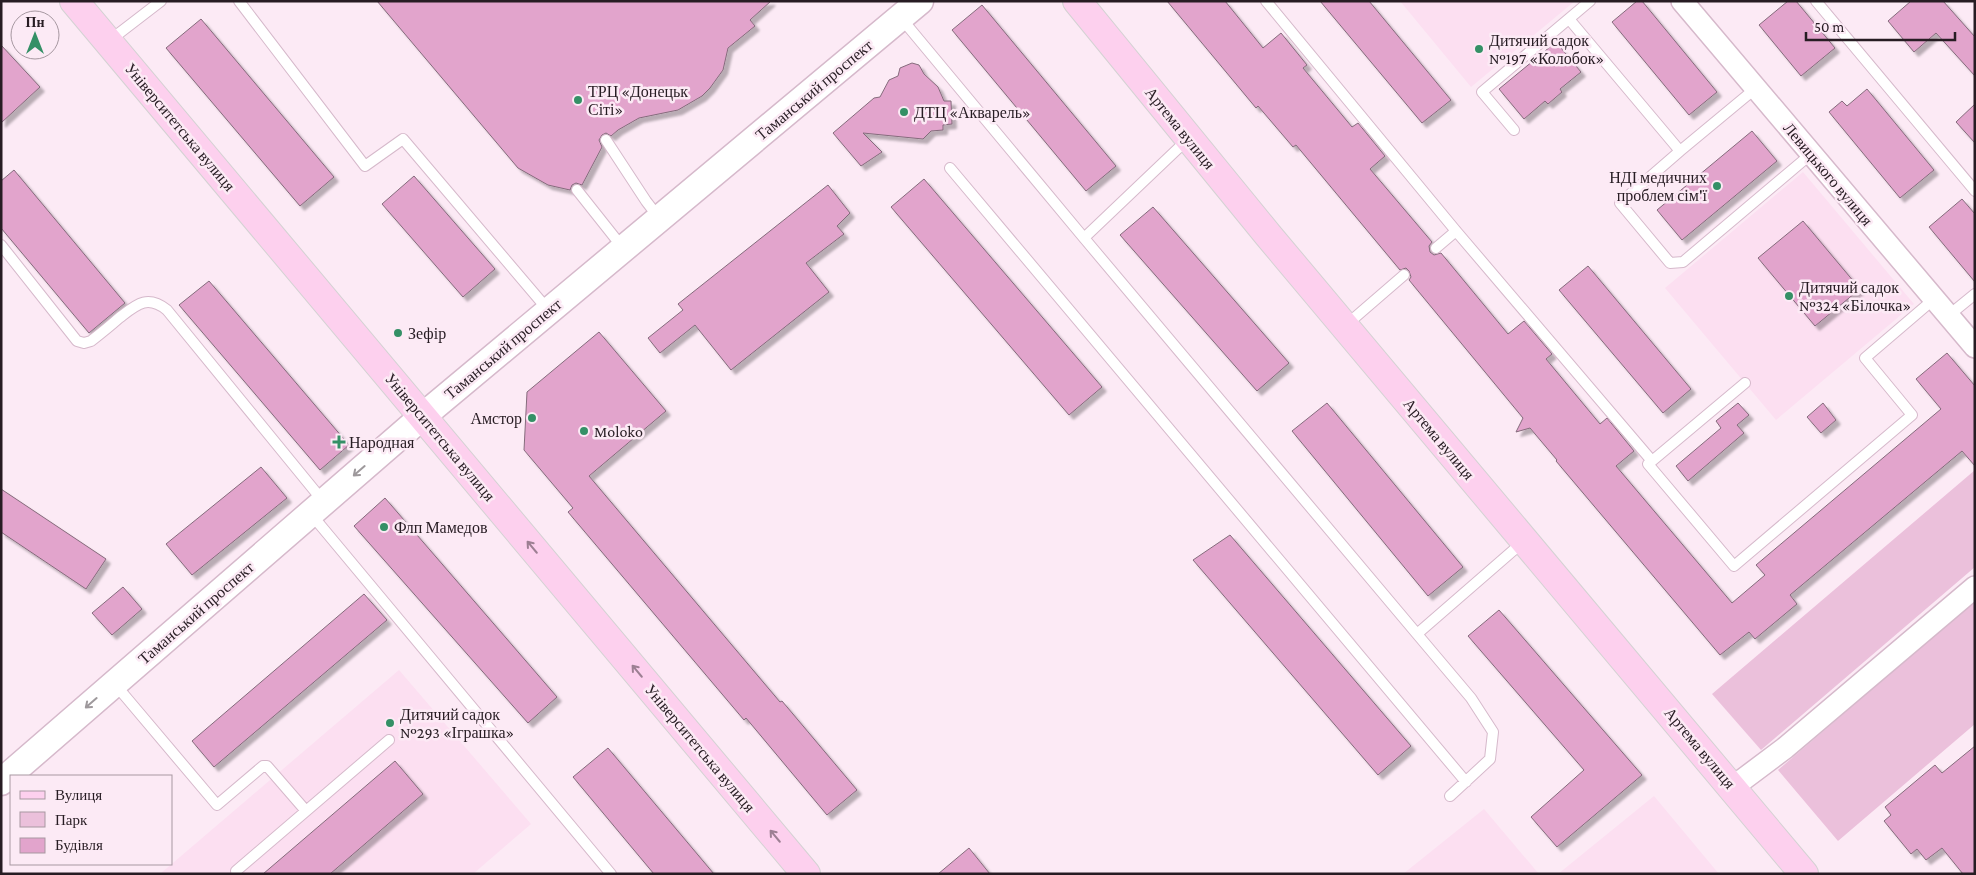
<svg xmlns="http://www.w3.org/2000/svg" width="1976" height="875" font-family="'Crimson Pro',serif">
<defs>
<filter id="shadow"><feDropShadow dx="4.5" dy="4.5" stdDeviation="1" flood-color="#0004"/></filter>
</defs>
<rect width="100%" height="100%" fill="#fceaf5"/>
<path fill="#fcdff1" d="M1400 1H1575L1471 87Z
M1803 172 1914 304 1776 420 1665 288Z
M399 670 531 824 473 874H160Z
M1654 796 1719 874H1558Z
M1484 809 1539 874H1403Z"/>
<path fill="#ebc0db" d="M1975 470V567L1761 750 1712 694Z
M1975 601V724L1838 841 1778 770Z"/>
<path fill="#e2a4cc" stroke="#856b7c" filter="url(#shadow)" d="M377 1H771L750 20 755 26 728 48 723 70 710 88 702 96 678 110 639 118 618 130 611 136 606 133 602 135 599 140 602 147 582 185 576 183 572 185 570 190 548 185 518 168Z
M1167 1H1225L1263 48 1281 33 1307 65 1303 68 1352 127 1358 123 1385 156 1370 169 1432 242 1429 246 1430 252 1434 255 1441 253 1508 334 1524 321 1552 354 1546 359 1600 424 1607 418 1634 451 1616 466 1732 603 1765 575 1756 565 1941 409 1916 379 1947 353 1975 386V466L1962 451 1790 595 1797 604 1755 639 1749 632 1720 655 1556 461 1557 460 1530 428 1516 432 1523 418 1409 280 1411 277 1409 271 1406 268 1400 270 1296 145 1293 147 1258 106 1256 108Z
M1320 1H1369L1451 100 1422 123Z
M1637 1H1642L1717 92 1689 115 1612 22Z
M1788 1H1796L1835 48 1801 76 1759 25Z
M1911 1H1943L1975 37V76L1936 33 1914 52 1888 21Z
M982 5 1116 166 1086 191 952 30Z
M201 19 334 177 300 206 166 48Z
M1556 42 1581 72 1560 89 1562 92 1548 104 1545 101 1524 119 1499 89Z
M1 45 40 87 1 123Z
M912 63 919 65 924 74 938 87 944 101H951L952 124 943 125V130L931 131 923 139 863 133 882 152 861 166 833 133 874 98 880 97 889 80 898 76 900 68Z
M1867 89 1934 170 1900 198 1829 112 1842 101 1847 106Z
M1975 104V143L1956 122Z
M1752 131 1777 161 1682 240 1657 210Z
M14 170 125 303 89 333 1 228V181Z
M414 176 495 269 463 297 382 204Z
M924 179 1102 387 1069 415 891 207Z
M828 185 850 213 837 226 844 234 806 263 829 292 731 370 695 325 660 353 648 338 683 310 678 304Z
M1962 199 1975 214V282L1929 227Z
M1153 207 1289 363 1257 391 1120 235Z
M1803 221 1860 289 1815 326 1758 258Z
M1588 266 1691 389 1663 413 1559 290Z
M209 281 349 445 320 470 179 305Z
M599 332 666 411 589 476 780 702 782 701 857 790 827 815 746 718 744 720 568 512 573 508 524 450 527 392Z
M1327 403 1463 567 1428 596 1292 431Z
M1738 403 1749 415 1737 425 1744 433 1688 481 1676 466 1721 428 1716 421Z
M1823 403 1836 420 1821 433 1807 417Z
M261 467 287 498 192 575 166 544Z
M1 489 106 559 86 589 1 532Z
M385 498 557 697 528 723 354 526Z
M1230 535 1411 746 1378 775 1193 560Z
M123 587 142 609 112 635 92 613Z
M364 594 387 620 214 767 192 741Z
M1499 610 1642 775 1557 847 1531 817 1584 770 1468 636Z
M1975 746V874H1963L1942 848 1926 860 1917 849 1911 854 1884 821 1891 815 1885 807 1935 765 1942 773Z
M608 748 714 874H654L573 777Z
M395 761 423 794 330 874H263Z
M969 848 990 874H938Z"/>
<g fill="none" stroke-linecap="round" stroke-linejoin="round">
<defs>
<path id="service" d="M239 1 365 166 403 139 549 311
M1266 1 1456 231 1652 461 1745 383
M1816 1 1975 191
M901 18 1084 238 1417 634 1524 541
M1569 19 1680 151 1756 88
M109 41 161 1
M1514 130 1482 92 1590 1
M606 140 646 201 659 218
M1680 151 1620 203 1670 263 1683 262 1811 154
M950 168 1466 782
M577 190 623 248
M1084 238 1188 139
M1 245 77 341 84 343 91 341C100 334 110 326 119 318 136 305 147 294 167 310L323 501
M1436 248 1456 231
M1948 316 1975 294
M1345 326 1404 275
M1652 461 1648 464 1734 566 1912 415 1865 358 1934 299
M311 514 611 874
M1417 634 1471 698 1493 732 1490 759 1450 796
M114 683 217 805 263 766H267L306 811
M236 871 389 740"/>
<path id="minor" d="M1682 1 1975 347
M1733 787 1785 748 1975 587"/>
<path id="tertiary" d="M1 782 423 416 920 1"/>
<path id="primary" d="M74 1 806 874
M1077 1 1268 235 1804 874"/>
</defs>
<use href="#service" stroke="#d6b9cb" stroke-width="12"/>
<use href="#minor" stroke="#d6b9cb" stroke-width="24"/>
<use href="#tertiary" stroke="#d6b9cb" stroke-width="29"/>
<use href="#primary" stroke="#d4d2d3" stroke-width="30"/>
<use href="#service" stroke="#fff" stroke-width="10"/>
<use href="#minor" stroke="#fff" stroke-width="21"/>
<use href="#tertiary" stroke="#fff" stroke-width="26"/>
<use href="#primary" stroke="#fdd0ee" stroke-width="28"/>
</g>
<defs><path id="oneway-shaft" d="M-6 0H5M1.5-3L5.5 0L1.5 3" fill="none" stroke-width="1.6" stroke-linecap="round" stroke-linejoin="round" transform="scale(1.25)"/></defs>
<g stroke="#9e999c">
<use href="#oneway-shaft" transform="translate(359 471) rotate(139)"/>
<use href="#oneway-shaft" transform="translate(91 703) rotate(139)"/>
</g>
<g stroke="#9d7f93">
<use href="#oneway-shaft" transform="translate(532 547) rotate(-130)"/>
<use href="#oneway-shaft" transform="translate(637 671) rotate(-130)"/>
<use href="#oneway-shaft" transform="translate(775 836) rotate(-130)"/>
</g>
<g fill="#349066" stroke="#fceaf5" stroke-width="2">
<circle cx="1479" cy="49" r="5"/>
<circle cx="578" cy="100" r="5"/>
<circle cx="904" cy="112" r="5"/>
<circle cx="1717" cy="186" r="5"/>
<circle cx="1789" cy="296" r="5"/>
<circle cx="398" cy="333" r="5"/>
<circle cx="532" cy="418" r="5"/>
<circle cx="584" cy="431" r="5"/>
<path d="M336.5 434.5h5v5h5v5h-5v5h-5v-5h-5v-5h5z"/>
<circle cx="384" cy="527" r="5"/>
<circle cx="390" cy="723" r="5"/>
</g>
<g text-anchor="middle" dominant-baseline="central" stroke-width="5" stroke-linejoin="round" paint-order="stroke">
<g font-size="16" fill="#271c23" stroke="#fceaf5" text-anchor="start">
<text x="1489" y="40">Дитячий садок<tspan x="1489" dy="18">№197 «Колобок»</tspan></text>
<text x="588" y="91">ТРЦ «Донецьк<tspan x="588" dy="18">Сіті»</tspan></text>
<text x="914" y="112">ДТЦ «Акварель»</text>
<text x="1707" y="177" text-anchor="end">НДІ медичних<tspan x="1707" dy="18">проблем сім'ї</tspan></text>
<text x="1799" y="287">Дитячий садок<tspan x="1799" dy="18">№324 «Білочка»</tspan></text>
<text x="408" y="333">Зефір</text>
<text x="522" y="418" text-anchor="end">Амстор</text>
<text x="594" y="431">Moloko</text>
<text x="349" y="442">Народная</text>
<text x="394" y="527">Флп Мамедов</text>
<text x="400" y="714">Дитячий садок<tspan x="400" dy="18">№293 «Іграшка»</tspan></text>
</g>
<g font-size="16" fill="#271c23" stroke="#fceaf5">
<text transform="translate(814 90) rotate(-40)">Таманський проспект</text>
<text transform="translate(180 127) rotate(50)">Університетська вулиця</text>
<text transform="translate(1180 128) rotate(51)">Артема вулиця</text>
<text transform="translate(1828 174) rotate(50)">Левицького вулиця</text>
<text transform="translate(503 349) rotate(-40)">Таманський проспект</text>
<text transform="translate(440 437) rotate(50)">Університетська вулиця</text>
<text transform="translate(1439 439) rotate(50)">Артема вулиця</text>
<text transform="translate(196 613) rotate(-41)">Таманський проспект</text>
<text transform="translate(700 748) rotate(50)">Університетська вулиця</text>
<text transform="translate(1700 748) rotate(50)">Артема вулиця</text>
</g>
</g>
<rect width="1976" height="875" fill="none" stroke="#271c23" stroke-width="5"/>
<rect x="10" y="775" width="162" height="90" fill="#fceaf5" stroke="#a798a1"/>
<rect x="20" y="791" width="25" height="8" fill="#fdd0ee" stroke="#a798a1"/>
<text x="55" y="800" font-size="15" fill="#271c23">Вулиця</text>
<rect x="20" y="812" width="25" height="15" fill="#ebc0db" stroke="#a798a1"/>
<text x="55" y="825" font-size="15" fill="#271c23">Парк</text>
<rect x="20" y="838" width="25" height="15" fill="#e2a4cc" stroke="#a798a1"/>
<text x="55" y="850" font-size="15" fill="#271c23">Будівля</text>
<g transform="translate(35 35)"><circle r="24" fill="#fceaf5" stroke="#a798a1"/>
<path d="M0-4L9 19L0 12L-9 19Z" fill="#349066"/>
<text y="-8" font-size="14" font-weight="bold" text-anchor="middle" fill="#271c23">Пн</text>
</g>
<path d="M1806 32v8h149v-8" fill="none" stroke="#271c23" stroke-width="2.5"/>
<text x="1814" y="32" font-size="15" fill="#271c23" stroke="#fceaf5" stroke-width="4" paint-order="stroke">50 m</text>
</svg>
